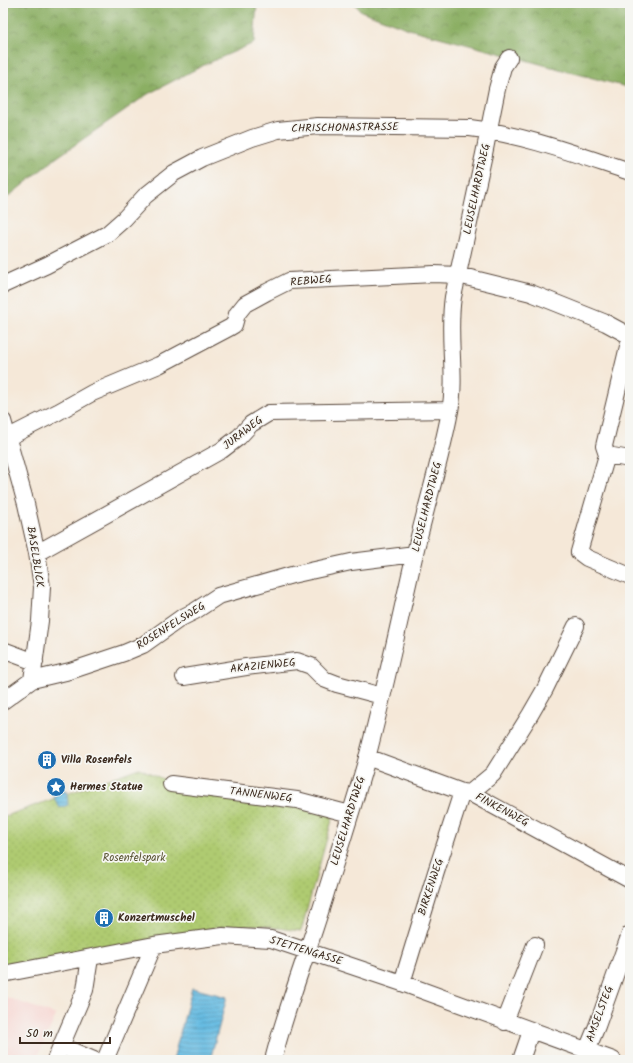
<svg xmlns="http://www.w3.org/2000/svg" width="633" height="1063" font-family="Kalam,sans-serif">
<defs>
<pattern id="grass-dots" width="8" height="8" patternUnits="userSpaceOnUse"><rect width="8" height="8" fill="#afcb71"/><path d="M2 2h.1M6 6h.1" fill="none" stroke="#97ae61" stroke-width="1.8" stroke-linecap="round"/></pattern>
<pattern id="forest-crowns" width="20" height="18" patternUnits="userSpaceOnUse"><rect width="20" height="18" fill="#8baf63"/><path d="M2 6a3 3 0 1 1 6 0M12 15a3 3 0 1 1 6 0" fill="none" stroke="#738f51"/></pattern>
<pattern id="water-rules" width="6" height="5" patternUnits="userSpaceOnUse"><rect width="6" height="5" fill="#65bbe2"/><path d="M0 2.5h6" fill="none" stroke="#5498b7"/></pattern>
</defs>
<rect width="100%" height="100%" fill="#f6f6f2"/>
<filter id="ink" filterUnits="userSpaceOnUse"><feTurbulence type="fractalNoise" baseFrequency=".025" numOctaves="2"/><feDisplacementMap in="SourceGraphic" scale="8" xChannelSelector="R" yChannelSelector="G"/><feConvolveMatrix kernelMatrix="1 2 1 2 8 2 1 2 1" color-interpolation-filters="sRGB"/></filter>
<filter id="wash" filterUnits="userSpaceOnUse"><feTurbulence type="fractalNoise" baseFrequency=".012" numOctaves="4" result="noise"/><feDisplacementMap in="SourceGraphic" scale="16" xChannelSelector="R" yChannelSelector="G"/><feGaussianBlur stdDeviation="0.9" result="paint"/><feColorMatrix in="noise" values="0 0 0 0 0 0 0 0 0 0 0 0 0 0 0 0 0 1.4 0 .05"/><feComposite in="paint" operator="in"/></filter>
<g filter="url(#wash)">
<rect width="100%" height="100%" fill="#f5e8d8"/>
<path fill="#f7d0cc" d="M3 996 56 1015 36 1060H3Z"/>
<path fill="url(#grass-dots)" stroke="#757a48" d="M139 768 180 787 334 813 301 931 260 926 222 927 3 968V817Z"/>
<path fill="url(#forest-crowns)" stroke="#636c40" d="M3 3H257L254 43 204 65 148 94 56 158 3 201Z
M354 3H630V88L409 29 361 11Z"/>
<path fill="url(#water-rules)" stroke="#507280" d="M59 785 61 790 67 792 68 805 60 808 54 798 55 792 53 787Z
M192 988 227 997 210 1060H173Z"/>
</g>
<g filter="url(#ink)">
<g fill="none" stroke-linecap="round" stroke-linejoin="round">
<defs>
<path id="minor" d="M3 285 47 265 107 234 124 219 145 196 174 173 202 158 252 138 278 130 318 126 470 128C525 135 578 155 630 172
M630 338 604 446 607 455 579 552 587 558 630 576
M3 421 26 504 37 553 42 587 40 621 32 680
M3 440 58 412 92 393 159 365 229 328 234 325 237 314 245 304 267 292 289 281 434 274 458 275 531 293 606 323 630 336
M607 455 630 459
M37 553 222 450 239 437 251 424 269 413 450 410
M3 650 35 662
M184 677 246 667 297 661 311 666 324 679 337 684 382 696
M3 701 32 680 70 671 124 653 143 645 181 618 195 611 218 596 292 575 351 562 415 554
M367 757 462 792 470 793 630 880
M171 784 297 800 350 814
M470 793 493 774 530 715 545 689 576 626
M3 974 154 945 223 936 271 939 402 983 613 1060
M402 983 436 872 462 792
M505 1022 535 945
M61 1046 94 1060
M587 1050 597 1026 630 934
M55 1060 85 990 90 958
M105 1060 154 945
M273 1060C288 1001 311 945 328 886 341 844 355 801 367 758 385 690 399 622 415 553 426 506 441 459 450 411 457 375 447 335 453 297L484 154 497 89 503 67 509 58
M521 1060 531 1031"/>
</defs>
<use href="#minor" stroke="#57463a" stroke-width="18"/>
<use href="#minor" stroke="#fff" stroke-width="16"/>
</g>
</g>
<defs>
<symbol id="building-disc" viewBox="-11 -11 22 22"><circle r="9.5" fill="#1f6fb2" stroke="#f6f6f2"/><path d="M-4-6H4V6H1V3H-1V6H-4ZM-2.5-4.3h1.7v1.8h-1.7ZM.8-4.3h1.7v1.8H.8ZM-2.5-1h1.7V.8h-1.7ZM.8-1h1.7V.8H.8Z" fill="#fff"/></symbol>
<symbol id="sight-disc" viewBox="-11 -11 22 22"><circle r="9.5" fill="#1f6fb2" stroke="#f6f6f2"/><path d="M0-6L1.8-2.2L6-1.7L2.9 1.2L3.7 5.4L0 3.3L-3.7 5.4L-2.9 1.2L-6-1.7L-1.8-2.2Z" fill="#fff"/></symbol>
</defs>
<g fill-rule="evenodd">
<use href="#building-disc" x="36" y="749" width="22" height="22"/>
<use href="#sight-disc" x="45" y="776" width="22" height="22"/>
<use href="#building-disc" x="93" y="907" width="22" height="22"/>
</g>
<g text-anchor="middle" dominant-baseline="central" stroke-width="3.5" stroke-linejoin="round" paint-order="stroke">
<g font-size="11" fill="#3b2a1e" stroke="#f6f6f2">
<text transform="translate(345 128) rotate(-1)">CHRISCHONASTRASSE</text>
<text transform="translate(477 189) rotate(-78)">LEUSELHARDTWEG</text>
<text transform="translate(311 281) rotate(-5)">REBWEG</text>
<text transform="translate(243 433) rotate(-38)">JURAWEG</text>
<text transform="translate(427 507) rotate(-76)">LEUSELHARDTWEG</text>
<text transform="translate(35 557) rotate(81)">BASELBLICK</text>
<text transform="translate(171 626) rotate(-32)">ROSENFELSWEG</text>
<text transform="translate(263 666) rotate(-6)">AKAZIENWEG</text>
<text transform="translate(261 795) rotate(7)">TANNENWEG</text>
<text transform="translate(502 810) rotate(28)">FINKENWEG</text>
<text transform="translate(348 821) rotate(-73)">LEUSELHARDTWEG</text>
<text transform="translate(431 887) rotate(-72)">BIRKENWEG</text>
<text transform="translate(306 951) rotate(17)">STETTENGASSE</text>
<text transform="translate(600 1014) rotate(-70)">AMSELSTEG</text>
</g>
<g font-size="11" font-weight="bold" fill="#3b2a1e" stroke="#f6f6f2" text-anchor="start">
<text x="61" y="760">Villa Rosenfels</text>
<text x="70" y="787">Hermes Statue</text>
<text x="118" y="918">Konzertmuschel</text>
</g>
<g font-size="11" fill="#585233" stroke="#f6f6f2">
<text x="134" y="858">Rosenfelspark</text>
</g>
</g>
<rect width="633" height="1063" fill="none" stroke="#f6f6f2" stroke-width="16"/>
<path d="M20 1037v6h90v-6" fill="none" stroke="#3b2a1e" stroke-width="2"/>
<text x="26" y="1037" font-size="12" fill="#3b2a1e" stroke="#f6f6f2" stroke-width="3" paint-order="stroke">50 m</text>
</svg>
